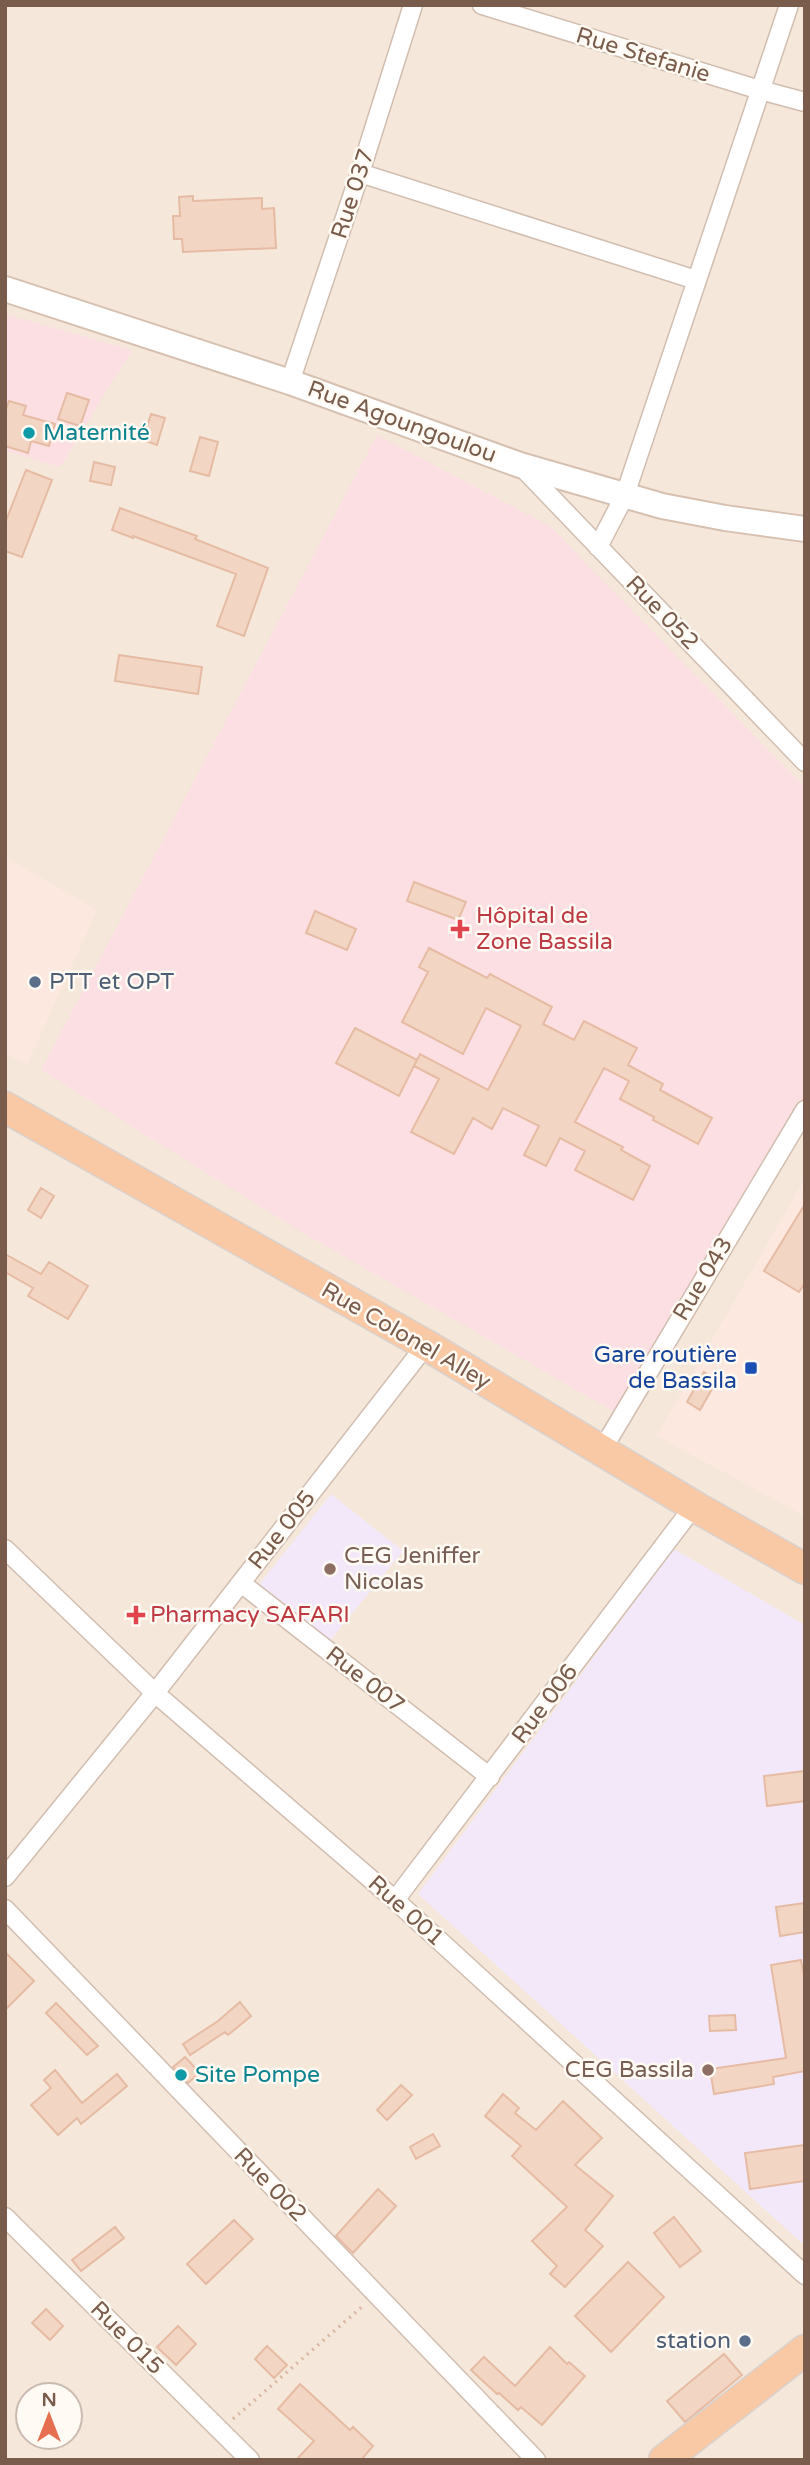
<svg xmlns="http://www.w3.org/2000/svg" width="810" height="2465" font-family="'Varela Round',sans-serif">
<rect width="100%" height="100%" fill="#fdf6ec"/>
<path fill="#f5e8da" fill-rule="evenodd" d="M5 5H805V2460H5ZM28 2395H70V2437H28Z"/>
<path fill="#fde8e0" d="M5 857 97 910 27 1064 5 1054Z
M805 1178V1516L657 1436Z"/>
<path fill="#f3e8fa" d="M331 1494 403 1551 328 1643 257 1587Z
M674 1549 805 1625V2246L418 1894Z"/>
<path fill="#fbdfe3" d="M5 314 132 350 60 467 5 451Z
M377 435 550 526 805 788V1098L731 1227 618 1414 300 1231 41 1070Z"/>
<path fill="#f3d5c3" stroke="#e6bba3" stroke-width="2" d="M193 196V201L262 198V209L274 208 276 248 183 252 182 239H174L173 216H180L179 197Z
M67 393 89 400 80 426 58 419Z
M9 401 26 406 23 415 55 424 49 446 31 441 28 453 5 446V412Z
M151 414 165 418 157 445 143 440Z
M200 437 218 442 209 476 190 471Z
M94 462 115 467 111 485 90 481Z
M26 470 52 480 22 557 5 551V523Z
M120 508 197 536 195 539 268 568 244 636 217 626 236 574 133 536V538L112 530Z
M119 655 202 667 198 694 115 681Z
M414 882 466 902 458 920 407 901Z
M315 911 356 929 347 950 306 933Z
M429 948 487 978 490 974 552 1007 543 1024 574 1040 584 1021 637 1048 628 1065 663 1084 660 1090 712 1118 698 1144 653 1120 654 1117 620 1099 629 1081 604 1068 575 1122 623 1147 621 1150 650 1166 633 1200 575 1170 585 1151 560 1138 546 1166 524 1155 539 1126 503 1108 492 1129 473 1118 454 1154 411 1132 439 1079 414 1066 420 1054 488 1090 521 1026 486 1008 463 1054 402 1022 428 972 419 967Z
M355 1028 417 1060 399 1096 336 1063Z
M41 1188 54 1196 41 1218 28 1210Z
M805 1204V1283L799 1292 764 1271Z
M5 1254 41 1274 49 1262 88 1286 68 1319 28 1296 33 1288 5 1272Z
M704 1372 717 1380 700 1410 687 1402Z
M805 1771V1801L767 1806 764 1776Z
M805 1903V1932L780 1936 776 1907Z
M5 1952 34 1981 5 2010Z
M801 1960 805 1981V2071L773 2077 774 2084 714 2094 710 2069 786 2058 771 1965Z
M240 2002 251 2016 228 2035 225 2032 190 2055 183 2044 218 2021Z
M56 2003 98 2046 87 2055 46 2013Z
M735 2015 736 2030 710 2031 709 2016Z
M185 2057 200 2073 188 2083 173 2067Z
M55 2070 82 2103 117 2074 127 2086 81 2124 77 2118 58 2135 31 2105 51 2088 44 2080Z
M401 2085 412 2095 387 2120 377 2110Z
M503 2094 519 2108 515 2113 536 2130 563 2101 602 2138 575 2165 613 2196 585 2230 603 2246 565 2287 550 2274 557 2266 532 2241 567 2207 512 2156 521 2146 485 2116Z
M433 2134 440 2146 416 2159 410 2147Z
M805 2145V2181L750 2189 745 2153Z
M378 2189 396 2206 353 2253 336 2236Z
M674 2217 701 2251 680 2267 654 2233Z
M234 2220 253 2239 206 2284 187 2264Z
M115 2227 124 2238 81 2271 72 2260Z
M628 2262 664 2297 611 2352 575 2316Z
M46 2309 63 2326 50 2340 32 2323Z
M178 2326 196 2344 176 2365 157 2347Z
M267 2346 287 2365 274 2378 255 2359Z
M550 2347 567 2364 569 2362 585 2376 542 2425 521 2407 518 2410 499 2393 497 2394 471 2370 484 2357 515 2386Z
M724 2354 742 2375 685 2422 667 2401Z
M300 2384 350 2430 353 2427 373 2446 361 2460H296L314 2441 278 2409Z"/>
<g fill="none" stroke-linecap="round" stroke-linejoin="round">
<defs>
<path id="minor" d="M482 5 760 90 805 102
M360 173 696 280
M290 382 360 173 413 5
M521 466 805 762
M598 547 625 495 789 5
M602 1450 805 1110
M5 1549 155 1693 395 1900 805 2275
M241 1583 490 1777
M5 1877 155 1693 426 1345
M395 1900 694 1506
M5 1909 536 2460
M5 2217 250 2460"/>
<path id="secondary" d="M5 289 290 382 520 465 662 506 725 518 805 529"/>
<path id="trunk" d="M5 1107 426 1345 694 1506 805 1569
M664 2460 805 2350"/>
</defs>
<use href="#minor" stroke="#d1beb0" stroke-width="21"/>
<use href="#secondary" stroke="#d6c0b0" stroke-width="28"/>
<use href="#trunk" stroke="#dad1cd" stroke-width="33"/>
<path stroke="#d9b8a5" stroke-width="3.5" stroke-dasharray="2 5" stroke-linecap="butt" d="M233 2419 364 2305"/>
<use href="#minor" stroke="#fff" stroke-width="18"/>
<use href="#secondary" stroke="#fff" stroke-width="24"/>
<use href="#trunk" stroke="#f9c8a4" stroke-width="30"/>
</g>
<g fill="#0f9aa8" stroke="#fffaf3" stroke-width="2.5">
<circle cx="29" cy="433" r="7"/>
<circle cx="181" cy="2075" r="7"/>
</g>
<g fill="#e0444e" stroke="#fffaf3" stroke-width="2.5">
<path d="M456.5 918.5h7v7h7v7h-7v7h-7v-7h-7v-7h7z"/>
<path d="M132.5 1604.5h7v7h7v7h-7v7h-7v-7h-7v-7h7z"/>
</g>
<g fill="#5c6f8a" stroke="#fffaf3" stroke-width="2.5">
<circle cx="35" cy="982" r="7"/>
<circle cx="745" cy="2341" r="7"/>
</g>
<rect fill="#1a4fb4" stroke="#fffaf3" stroke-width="2.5" x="744" y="1361" width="14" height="14" rx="3.5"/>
<g fill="#8d6e63" stroke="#fffaf3" stroke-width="2.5">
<circle cx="330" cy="1569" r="7"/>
<circle cx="708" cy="2070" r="7"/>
</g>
<g text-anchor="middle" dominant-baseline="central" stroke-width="5" stroke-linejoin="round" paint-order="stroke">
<g font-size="23" fill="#7a5c4d" stroke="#fffaf3">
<text transform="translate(643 55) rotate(17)">Rue Stefanie</text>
<text transform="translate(353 194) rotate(-72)">Rue 037</text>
<text transform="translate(402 422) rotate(20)">Rue Agoungoulou</text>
<text transform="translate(662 613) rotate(46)">Rue 052</text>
<text transform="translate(703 1279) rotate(-59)">Rue 043</text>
<text transform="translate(406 1336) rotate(30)">Rue Colonel Alley</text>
<text transform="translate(282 1530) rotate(-52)">Rue 005</text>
<text transform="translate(365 1680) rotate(38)">Rue 007</text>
<text transform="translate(545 1704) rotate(-53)">Rue 006</text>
<text transform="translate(406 1911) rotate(42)">Rue 001</text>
<text transform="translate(270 2185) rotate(46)">Rue 002</text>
<text transform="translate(127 2338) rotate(45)">Rue 015</text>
</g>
<g font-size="23" fill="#0d838f" stroke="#fffaf3" text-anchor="start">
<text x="43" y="433">Maternité</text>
<text x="195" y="2075">Site Pompe</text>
</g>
<g font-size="23" fill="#be3a42" stroke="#fffaf3" text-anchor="start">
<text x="476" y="916">Hôpital de<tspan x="476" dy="26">Zone Bassila</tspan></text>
<text x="150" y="1615">Pharmacy SAFARI</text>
</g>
<g font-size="23" fill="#4e5e75" stroke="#fffaf3" text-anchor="start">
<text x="49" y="982">PTT et OPT</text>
<text x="731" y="2341" text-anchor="end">station</text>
</g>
<g font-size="23" fill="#164399" stroke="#fffaf3" text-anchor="end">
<text x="737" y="1355">Gare routière<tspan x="737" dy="26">de Bassila</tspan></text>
</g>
<g font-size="23" fill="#785e54" stroke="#fffaf3" text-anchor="start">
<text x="344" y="1556">CEG Jeniffer<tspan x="344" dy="26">Nicolas</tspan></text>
<text x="694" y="2070" text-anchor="end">CEG Bassila</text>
</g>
</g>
<rect width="810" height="2465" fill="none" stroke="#7a5c4d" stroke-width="14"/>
<g transform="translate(49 2416)"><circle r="33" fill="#fffaf3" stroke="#cabbb1" stroke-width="2"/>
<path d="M0-5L12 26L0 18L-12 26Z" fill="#e76f51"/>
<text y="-10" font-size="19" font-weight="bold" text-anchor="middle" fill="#7a5c4d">N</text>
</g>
</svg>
